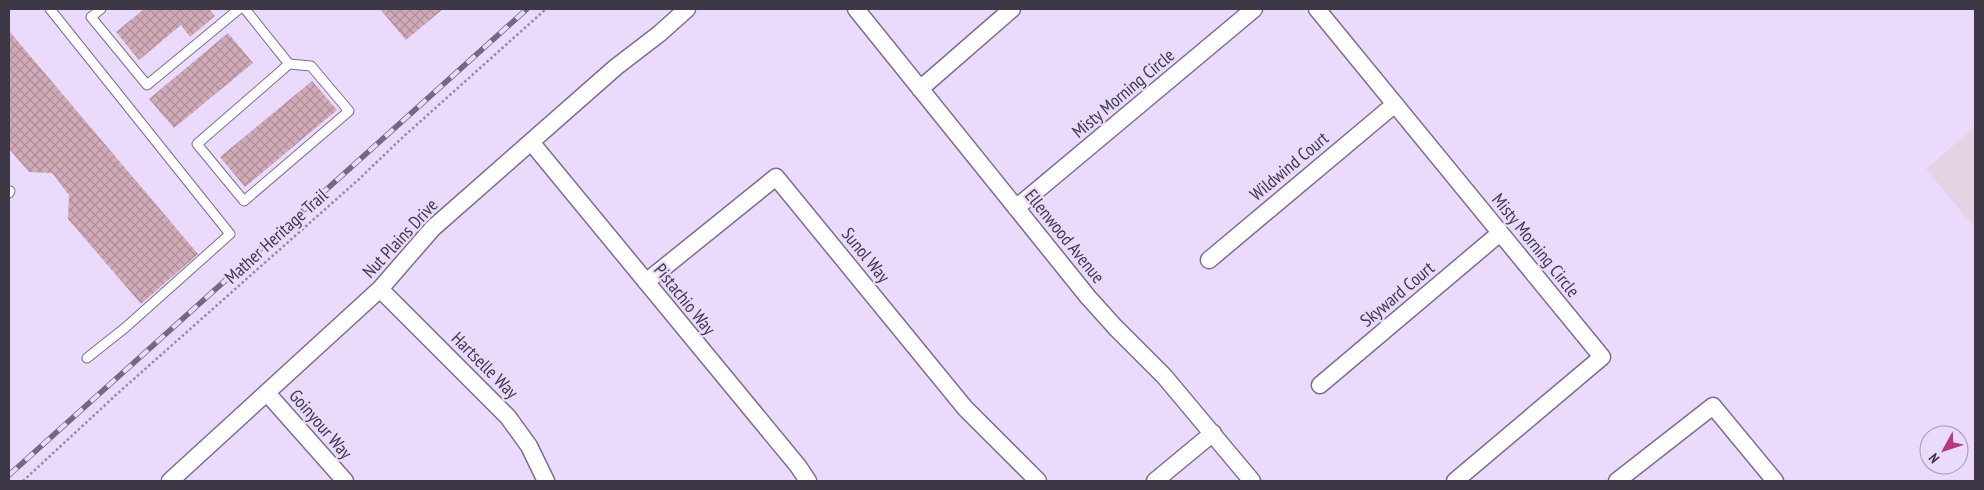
<svg xmlns="http://www.w3.org/2000/svg" width="1984" height="490" font-family="'PT Sans Narrow',sans-serif">
<defs>
<pattern id="building-cross-hatch" width="8" height="8" patternUnits="userSpaceOnUse" patternTransform="scale(1.25)"><rect width="8" height="8" fill="#d2abb8"/><path d="M0 0l8 8M0 8l8-8" fill="none" stroke="#ac8c97"/></pattern>
</defs>
<rect width="100%" height="100%" fill="#eadbfd"/>
<path fill="#e5d2e2" d="M1975 127V228L1926 169Z"/>
<path fill="url(#building-cross-hatch)" d="M144 9H209L215 16 190 37 181 25 139 60 116 32Z
M380 9H443L406 40Z
M9 31 198 254 141 304 68 219 69 195 52 173 29 172 9 149Z
M228 33 253 63 174 128 149 99Z
M312 81 337 110 245 187 220 157Z"/>
<g fill="none" stroke-linecap="round" stroke-linejoin="round">
<defs>
<path id="service" d="M50 9 230 234 126 327 87 358
M101 9 91 17 147 85 239 9
M245 9 289 64 311 66 349 111 244 201 197 144 289 64
M9 193 10 191"/>
<path id="minor" d="M856 9 1088 297 1115 327 1164 376 1252 481
M1317 9 1602 357 1455 481
M920 89 1012 9
M531 142 798 466 808 481
M1016 208 1254 9
M1209 260 1395 104
M646 282 776 177 965 408 1038 481
M380 289 508 417 529 446 546 481
M1320 385 1500 233
M267 393 345 481
M170 481 380 289 433 228 616 67 659 34 687 9
M1155 481 1213 433
M1617 481 1713 406 1775 481"/>
</defs>
<use href="#service" stroke="#7c6e8c" stroke-width="11"/>
<use href="#minor" stroke="#7c6e8c" stroke-width="19"/>
<path stroke="#948aa2" stroke-width="2.5" stroke-dasharray="2.5 2.5" stroke-linecap="butt" d="M23 481 117 394 358 180 403 137 546 9"/>
<use href="#service" stroke="#fff" stroke-width="9"/>
<use href="#minor" stroke="#fff" stroke-width="16"/>
<defs>
<path id="rail" d="M9 475 527 9"/>
</defs>
<use href="#rail" stroke="#736a7f" stroke-width="5.5"/>
<use href="#rail" stroke="#eadbfd" stroke-width="4" stroke-dasharray="11" stroke-linecap="butt"/>
</g>
<g text-anchor="middle" dominant-baseline="central" stroke-width="4.5" stroke-linejoin="round" paint-order="stroke">
<g font-size="18" fill="#3e3846" stroke="#eadbfd">
<text transform="translate(1123 93) rotate(-40)">Misty Morning Circle</text>
<text transform="translate(1289 166) rotate(-40)">Wildwind Court</text>
<text transform="translate(276 236) rotate(-42)">Mather Heritage Trail</text>
<text transform="translate(1065 236) rotate(51)">Ellenwood Avenue</text>
<text transform="translate(400 238) rotate(-47)">Nut Plains Drive</text>
<text transform="translate(1536 245) rotate(51)">Misty Morning Circle</text>
<text transform="translate(866 255) rotate(51)">Sunol Way</text>
<text transform="translate(1397 294) rotate(-40)">Skyward Court</text>
<text transform="translate(685 299) rotate(51)">Pistachio Way</text>
<text transform="translate(485 365) rotate(45)">Hartselle Way</text>
<text transform="translate(321 424) rotate(49)">Goinyour Way</text>
</g>
</g>
<rect width="1984" height="490" fill="none" stroke="#3e3846" stroke-width="20"/>
<g transform="translate(1944 450) rotate(230)"><circle r="24" fill="#eadbfd" stroke="#a59ab4"/>
<path d="M0-4L9 19L0 12L-9 19Z" fill="#b93884"/>
<text y="-8" font-size="14" font-weight="bold" text-anchor="middle" fill="#3e3846">N</text>
</g>
</svg>
